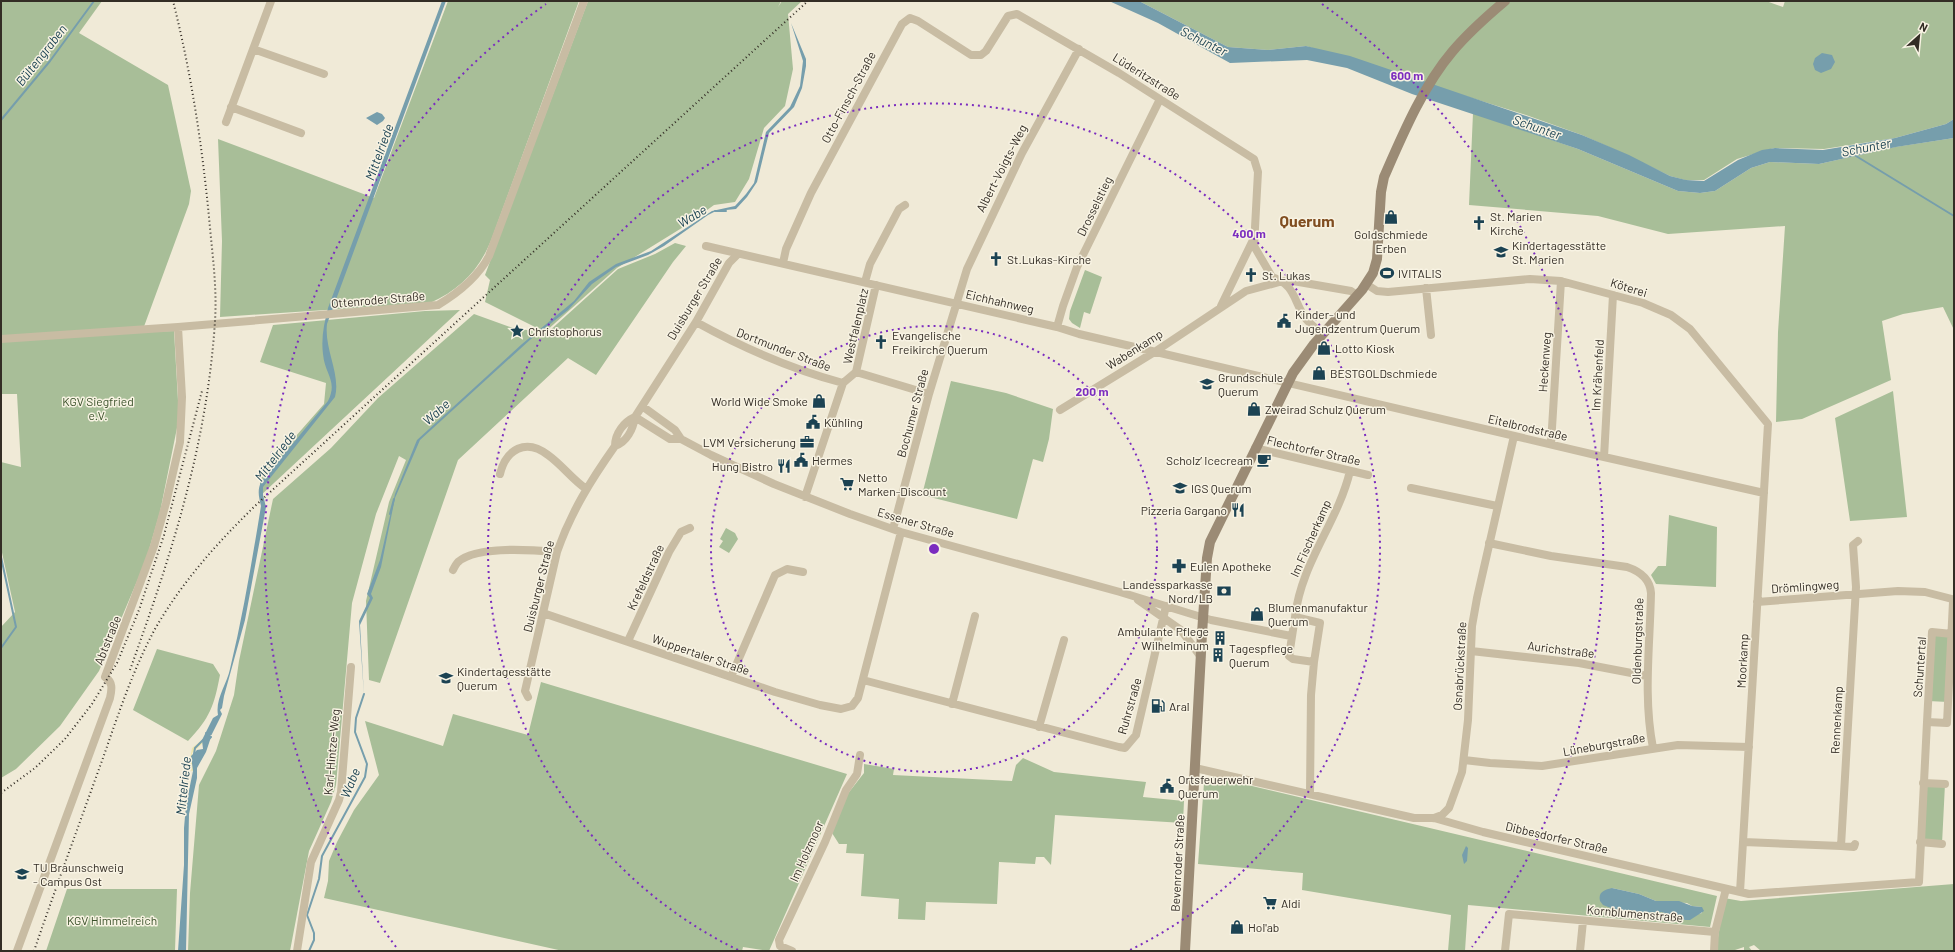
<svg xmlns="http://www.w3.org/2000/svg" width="1955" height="952" font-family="Barlow,sans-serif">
<rect width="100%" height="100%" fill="#f0ead7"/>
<path fill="#a8be98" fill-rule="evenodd" d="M1 1H102L79 33 168 85 191 191 189 204 142 332 174 331 179 418 160 512 146 560 99 671 60 726 16 769 1 778V627L15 612 1 548V462L21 467 17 394H1Z
M448 1H579L492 238C480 269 461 289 430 303L220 317 222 241 218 139 374 198Z
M588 1H781L778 7 782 1H802L788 14 793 69 785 106 764 128 749 179 735 202 714 205 685 226 617 268 545 332 485 302 490 280 485 275Z
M1139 1H1766L1783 7 1785 1H1954V119L1946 124 1895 138 1824 149 1774 148 1737 159 1704 180H1685L1670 176 1629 156 1582 135 1526 115 1306 46 1268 50 1228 47Z
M1473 113 1578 149 1678 191 1700 193 1715 191 1751 168 1770 162 1819 164 1895 147 1954 138V330L1943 307 1903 314 1882 321 1891 380 1802 419 1776 422 1778 332 1785 226 1668 234 1598 216 1469 205Z
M675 243 686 246 673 262 596 375 568 358 458 460 380 683 369 680 366 601 389 502 406 460 399 456 376 514 352 603 336 785 331 802 309 851 290 951H188L190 893 199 785 216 751 234 695 239 661 273 499 331 448 378 398 474 314 513 328 547 333 618 269 655 254Z
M1085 270 1102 277 1090 314 1084 312 1080 328 1072 323 1069 319 1070 311Z
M460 310 260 496V477L324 404 326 383 260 362 273 325 425 311Z
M951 381 1006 393 1053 409 1049 439 1043 462 1033 459 1017 519 922 495Z
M1893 391 1907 517 1850 521 1835 418Z
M1669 515 1717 527 1716 587 1656 584 1651 575 1658 566H1666Z
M726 528 735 533 738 539 729 553 719 547 723 541 720 539Z
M1932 632 1952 634 1948 702 1928 701Z
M157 649 213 664 220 675C214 706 210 718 188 741L133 710Z
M541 682 847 774 769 951 743 947 742 951H563L324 898 328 881 329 861 337 842 354 810 379 775 365 721 443 746 453 714 528 735Z
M1023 758 1054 772 1146 782 1143 797 1184 801 1183 823 1055 815 1051 865 1044 857H1036L1035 864 999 862 997 904 926 902 925 920 898 919 899 899 861 896 864 854 846 853 847 844H839L832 833 846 796 864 773V764L894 769 893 775 1012 781 1016 765Z
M1214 777 1717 896 1710 927 1468 905 1465 951H1448L1451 915 1302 890 1303 873 1198 864 1204 783 1207 779ZM1612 888 1639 894 1656 901 1687 903 1692 906 1702 907V913L1698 914 1690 919 1685 920 1662 912 1624 913 1609 907Z
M1923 783 1945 784 1942 844 1920 842Z
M1954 884V951H1761L1754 945 1749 947 1752 951H1744V947L1732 951H1716L1724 898 1741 901Z
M67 889H177L175 951H46Z"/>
<path fill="#ece5ad" d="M202 740 203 743 192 753V762L193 771 188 770 192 748Z"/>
<path fill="#769eac" d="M442 1H446L327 324C324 349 341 374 335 397L263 487V495L266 507 245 620 224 696 222 708 220 710 222 714 212 734 206 733 211 737 206 752 197 768V778L189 814 186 951H178L184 865V828L186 805 193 771 191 756 197 750 203 749 202 740 213 718 218 715C215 699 227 684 230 669 243 615 252 561 261 506 259 497 257 491 261 482L328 401C338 381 325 375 323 354 321 338 324 324 328 308Z
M1109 1H1139L1228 47 1268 50 1306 46 1350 56 1582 135 1629 155 1670 176 1686 180 1704 181 1738 160 1762 150 1775 148 1823 150 1895 138 1946 124 1954 119V138L1896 147 1819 164 1770 162 1751 168 1715 191 1700 193 1678 191 1578 149 1412 94 1347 68 1307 60 1230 63 1158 23Z
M791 23 806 59V66L802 88 794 107 769 133 757 182 747 197 736 209 716 211 708 215 664 246 648 255 616 267 592 284 568 310 531 339 420 440 395 498 381 567 371 594 373 598 360 625 364 696 359 621 370 598 367 594 380 560 395 494 417 440 522 344 574 301 589 282 616 264 651 251 712 211 735 206 746 194 754 183 766 132 790 107 800 86 803 61Z
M1822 53 1832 55 1835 62 1831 69 1821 73 1815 70 1813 64 1815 58Z
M377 112 382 114 385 118 383 121 377 125 366 118Z
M1466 846 1468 848 1467 861 1464 864 1462 855Z
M1612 888 1639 894 1656 901H1679L1692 906 1702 907 1704 911 1690 920H1685L1662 912 1624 913 1603 905 1600 901C1598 892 1604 890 1612 888Z"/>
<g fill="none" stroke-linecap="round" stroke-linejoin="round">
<path stroke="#769eac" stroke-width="2" d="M1 120 50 61 94 1
M1856 156 1954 216
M715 211H726
M390 514 394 499
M1 557 16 627 1 648
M208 740 211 737 206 733 211 734
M194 754 195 748 203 740
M309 951 314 940V933L307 915 319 879 322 856 365 777 367 764 355 732 356 718 364 694"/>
<path stroke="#c8bca3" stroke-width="8" d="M253 49 324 74
M231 107 301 133
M226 122 271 1
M706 246 1057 327 1079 334 1604 457 1764 493
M783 263 786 249 811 193 902 24 910 18 918 21 971 55H981L986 51 1008 16 1017 14 1119 73 1254 159 1258 172 1254 246 1272 277C1296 285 1293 301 1306 319 1310 324 1317 329 1322 334
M865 282 870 264 899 209 905 205
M1366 284 1377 291 1388 292 1530 279 1561 281 1643 303 1671 315 1690 329 1768 424 1740 892
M1426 288 1431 335
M1221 306 1253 240
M696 322C743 348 791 369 843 383
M1057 327 1063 306 1077 267 1160 99
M1 339 178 327 438 305C458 293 478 277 489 256L584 1
M856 372 929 394
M642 406 675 430 681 439 711 455 774 484 850 514 901 532 1120 592 1211 620 1291 636
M1060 410 1156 351 1246 291 1283 281H1293L1351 291 1357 295
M635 417 670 439H681
M1551 444 1561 281
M615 446C627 442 633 429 635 417L696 322 729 263 738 254
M1255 448 1368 475
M1604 457 1613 295
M500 474C506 449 526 438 548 455 562 465 572 479 585 488
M1411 488 1497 506
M805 497 843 383 856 372 876 285
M893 529 929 394 967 269 1022 153 1079 49
M1489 543 1551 556 1627 567C1639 571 1650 579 1651 593 1650 645 1643 697 1653 748
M453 570C454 568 456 564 458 562 476 545 534 550 557 552
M1138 600 1181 630 1201 657
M543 613 775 692 820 705 841 709 852 706 858 698 901 532
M1295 617C1301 563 1338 522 1350 471
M628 641 669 552 681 532 690 528
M1471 651 1579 663 1647 676
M731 677 775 575 787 569 803 572
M863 680 1119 747 1125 748 1136 735 1166 606
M528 697 525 691 557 552C571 512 591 480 615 446 615 433 624 422 635 417
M952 704 975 616
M1927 722 1932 632 1952 634
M1039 727 1064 640
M1464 760 1490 763 1542 766 1678 745 1749 747
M1195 768 1414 818H1434L1483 832 1749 894 1919 882 1927 722 1947 723 1953 602 1952 599 1925 592 1898 591 1757 602
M1923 783 1945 784
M1310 793 1311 695 1314 662 1320 623 1295 617 1289 656 1293 659 1314 662
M1434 818 1442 815 1449 808 1462 772 1468 720 1472 626 1477 598 1514 436
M1744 842 1841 846 1856 587 1853 545 1858 541
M1920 842 1942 844
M1841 846 1854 847 1855 844
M17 951 110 698C112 689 113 682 105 677L154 546 166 503 180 442 182 397 178 327
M297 951 311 862 339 800 341 792 351 667
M792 951 780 946 779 940 825 842 846 790 857 774 860 755
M1505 951 1509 914 1715 932 1726 889
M1580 951 1583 921
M1714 951 1715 932"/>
<path stroke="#9b8b75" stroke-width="10" d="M1185 951 1202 634 1207 558 1210 542 1293 373 1314 344 1362 290 1373 273 1377 259 1381 192 1384 177C1402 136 1423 86 1452 52 1468 33 1486 17 1505 1"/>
<path stroke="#332d25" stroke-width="2" stroke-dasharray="1 3" stroke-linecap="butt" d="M130 670C172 553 207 445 215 321 217 290 213 259 210 228 203 151 192 76 173 1
M1 793 35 768 65 739 92 704 117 663 139 610 164 535 202 391
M34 951C55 890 77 830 99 769 116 722 131 673 155 629 182 582 217 543 256 505L808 1"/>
</g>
<g fill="none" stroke="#7b2cbf" stroke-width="2" stroke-dasharray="2 4">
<circle cx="934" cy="549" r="223"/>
<path d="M738 950A446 446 0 1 1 1130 950"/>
<path d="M396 947A669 669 0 0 1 546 4M1322 4A669 669 0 0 1 1472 947"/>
</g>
<defs>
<symbol id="shop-bare" viewBox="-9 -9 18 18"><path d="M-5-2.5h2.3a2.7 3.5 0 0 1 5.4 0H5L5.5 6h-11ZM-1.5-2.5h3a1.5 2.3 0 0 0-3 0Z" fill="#1c4353" stroke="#f8f3e3" stroke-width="2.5" paint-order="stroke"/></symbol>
<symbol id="church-bare" viewBox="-9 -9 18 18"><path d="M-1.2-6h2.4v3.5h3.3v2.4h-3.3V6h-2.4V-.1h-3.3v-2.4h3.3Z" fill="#1c4353" stroke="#f8f3e3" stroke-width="2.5" paint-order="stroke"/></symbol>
<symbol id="school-bare" viewBox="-9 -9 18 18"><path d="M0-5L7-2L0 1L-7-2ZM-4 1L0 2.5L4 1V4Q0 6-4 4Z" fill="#1c4353" stroke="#f8f3e3" stroke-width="2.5" paint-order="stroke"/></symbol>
<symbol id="stadium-bare" viewBox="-9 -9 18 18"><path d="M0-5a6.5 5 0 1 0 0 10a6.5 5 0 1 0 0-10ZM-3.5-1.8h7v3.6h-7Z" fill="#1c4353" stroke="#f8f3e3" stroke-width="2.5" paint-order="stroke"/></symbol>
<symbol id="civic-bare" viewBox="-9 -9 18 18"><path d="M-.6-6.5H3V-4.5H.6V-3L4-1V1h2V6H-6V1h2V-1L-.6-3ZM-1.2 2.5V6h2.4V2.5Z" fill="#1c4353" stroke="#f8f3e3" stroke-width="2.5" paint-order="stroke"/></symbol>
<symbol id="sight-bare" viewBox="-9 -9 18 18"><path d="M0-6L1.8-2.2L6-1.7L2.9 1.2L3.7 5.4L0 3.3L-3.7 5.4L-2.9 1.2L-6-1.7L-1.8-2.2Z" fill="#1c4353" stroke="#f8f3e3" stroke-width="2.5" paint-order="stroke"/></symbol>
<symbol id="office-bare" viewBox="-9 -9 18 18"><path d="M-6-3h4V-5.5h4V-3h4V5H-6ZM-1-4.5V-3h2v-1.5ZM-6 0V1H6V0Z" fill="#1c4353" stroke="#f8f3e3" stroke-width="2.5" paint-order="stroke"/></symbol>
<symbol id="cafe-bare" viewBox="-9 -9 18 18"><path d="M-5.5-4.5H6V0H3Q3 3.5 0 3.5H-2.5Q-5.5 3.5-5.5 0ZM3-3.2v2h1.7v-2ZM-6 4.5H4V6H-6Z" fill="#1c4353" stroke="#f8f3e3" stroke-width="2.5" paint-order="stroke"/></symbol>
<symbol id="restaurant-bare" viewBox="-9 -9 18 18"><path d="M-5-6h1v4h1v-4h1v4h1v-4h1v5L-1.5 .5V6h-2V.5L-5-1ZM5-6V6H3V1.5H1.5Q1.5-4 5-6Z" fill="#1c4353" stroke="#f8f3e3" stroke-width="2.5" paint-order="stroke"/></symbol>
<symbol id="supermarket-bare" viewBox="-9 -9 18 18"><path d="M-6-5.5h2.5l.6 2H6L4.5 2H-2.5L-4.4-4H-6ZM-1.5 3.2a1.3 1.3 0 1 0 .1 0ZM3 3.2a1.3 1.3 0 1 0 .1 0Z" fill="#1c4353" stroke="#f8f3e3" stroke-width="2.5" paint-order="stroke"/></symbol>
<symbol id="pharmacy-bare" viewBox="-9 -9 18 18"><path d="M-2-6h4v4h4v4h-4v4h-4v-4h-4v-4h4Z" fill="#1c4353" stroke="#f8f3e3" stroke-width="2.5" paint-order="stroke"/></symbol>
<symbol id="bank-bare" viewBox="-9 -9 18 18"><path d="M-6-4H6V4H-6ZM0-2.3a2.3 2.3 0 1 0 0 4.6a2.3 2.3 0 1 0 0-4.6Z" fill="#1c4353" stroke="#f8f3e3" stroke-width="2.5" paint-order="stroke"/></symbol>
<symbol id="building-bare" viewBox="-9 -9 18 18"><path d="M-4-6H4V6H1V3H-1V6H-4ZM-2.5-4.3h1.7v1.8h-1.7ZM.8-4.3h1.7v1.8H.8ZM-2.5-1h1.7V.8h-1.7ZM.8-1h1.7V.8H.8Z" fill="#1c4353" stroke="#f8f3e3" stroke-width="2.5" paint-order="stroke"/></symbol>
<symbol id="fuel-bare" viewBox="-9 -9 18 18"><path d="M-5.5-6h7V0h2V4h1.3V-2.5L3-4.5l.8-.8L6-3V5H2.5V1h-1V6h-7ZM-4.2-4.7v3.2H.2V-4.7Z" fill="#1c4353" stroke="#f8f3e3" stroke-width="2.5" paint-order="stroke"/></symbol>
<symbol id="university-bare" viewBox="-9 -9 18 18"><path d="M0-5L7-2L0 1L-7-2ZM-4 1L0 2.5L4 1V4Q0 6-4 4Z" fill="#1c4353" stroke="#f8f3e3" stroke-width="2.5" paint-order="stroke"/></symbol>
</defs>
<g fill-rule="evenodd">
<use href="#shop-bare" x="1381" y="207" width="20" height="20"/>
<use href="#church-bare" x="1469" y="213" width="20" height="20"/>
<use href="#school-bare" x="1491" y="242" width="20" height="20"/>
<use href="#church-bare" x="986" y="249" width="20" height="20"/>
<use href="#stadium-bare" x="1377" y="263" width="20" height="20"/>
<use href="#church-bare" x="1241" y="265" width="20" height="20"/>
<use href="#civic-bare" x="1274" y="311" width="20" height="20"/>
<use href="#sight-bare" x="507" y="321" width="20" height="20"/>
<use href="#church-bare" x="871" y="332" width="20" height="20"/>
<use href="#shop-bare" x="1314" y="338" width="20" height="20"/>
<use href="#shop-bare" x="1309" y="363" width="20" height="20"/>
<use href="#school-bare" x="1197" y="374" width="20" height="20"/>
<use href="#shop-bare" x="809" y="391" width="20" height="20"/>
<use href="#shop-bare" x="1244" y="399" width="20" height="20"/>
<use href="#civic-bare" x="803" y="412" width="20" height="20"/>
<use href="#office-bare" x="797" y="432" width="20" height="20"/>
<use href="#civic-bare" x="791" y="450" width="20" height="20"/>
<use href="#cafe-bare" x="1254" y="450" width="20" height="20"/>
<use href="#restaurant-bare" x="774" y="456" width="20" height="20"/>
<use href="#supermarket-bare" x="837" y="474" width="20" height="20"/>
<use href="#school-bare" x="1170" y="478" width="20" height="20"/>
<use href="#restaurant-bare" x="1228" y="500" width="20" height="20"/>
<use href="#pharmacy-bare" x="1169" y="556" width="20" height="20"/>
<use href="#bank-bare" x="1214" y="581" width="20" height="20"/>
<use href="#shop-bare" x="1247" y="604" width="20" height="20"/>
<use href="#building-bare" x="1210" y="628" width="20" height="20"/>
<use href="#building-bare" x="1208" y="645" width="20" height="20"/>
<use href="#school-bare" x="436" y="668" width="20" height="20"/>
<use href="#fuel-bare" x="1148" y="696" width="20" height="20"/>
<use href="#civic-bare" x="1157" y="776" width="20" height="20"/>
<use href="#university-bare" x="12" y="864" width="20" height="20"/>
<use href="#supermarket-bare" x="1260" y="893" width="20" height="20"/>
<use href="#shop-bare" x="1227" y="917" width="20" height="20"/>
</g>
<g text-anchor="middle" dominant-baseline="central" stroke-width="3" stroke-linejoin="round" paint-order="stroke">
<g font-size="12" fill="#332d25" stroke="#f8f3e3">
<text transform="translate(1147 76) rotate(32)">Lüderitzstraße</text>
<text transform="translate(848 97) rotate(-62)">Otto-Finsch-Straße</text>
<text transform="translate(1001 168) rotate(-63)">Albert-Voigts-Weg</text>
<text transform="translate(1094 206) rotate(-64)">Drosselstieg</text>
<text transform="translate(1629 287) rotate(17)">Köterei</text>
<text transform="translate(694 298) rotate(-59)">Duisburger Straße</text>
<text transform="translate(378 299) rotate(-5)">Ottenroder Straße</text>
<text transform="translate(1000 301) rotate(13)">Eichhahnweg</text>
<text transform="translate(855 326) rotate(-77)">Westfalenplatz</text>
<text transform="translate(784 349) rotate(21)">Dortmunder Straße</text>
<text transform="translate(1134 349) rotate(-32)">Wabenkamp</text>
<text transform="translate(1544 362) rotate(-86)">Heckenweg</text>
<text transform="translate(1597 375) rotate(-87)">Im Krähenfeld</text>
<text transform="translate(912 413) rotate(-75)">Bochumer Straße</text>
<text transform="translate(1528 427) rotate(13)">Eitelbrodstraße</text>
<text transform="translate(1314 450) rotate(13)">Flechtorfer Straße</text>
<text transform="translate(916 522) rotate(16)">Essener Straße</text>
<text transform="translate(1310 538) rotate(-66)">Im Fischerkamp</text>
<text transform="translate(645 577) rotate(-65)">Krefeldstraße</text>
<text transform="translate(538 586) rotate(-76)">Duisburger Straße</text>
<text transform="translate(1805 586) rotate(-4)">Drömlingweg</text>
<text transform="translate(107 640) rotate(-68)">Abtstraße</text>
<text transform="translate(1637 641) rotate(-88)">Oldenburgstraße</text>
<text transform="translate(1561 649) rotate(7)">Aurichstraße</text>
<text transform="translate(701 654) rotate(19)">Wuppertaler Straße</text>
<text transform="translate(1742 661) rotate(-87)">Moorkamp</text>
<text transform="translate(1459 666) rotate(-87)">Osnabrückstraße</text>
<text transform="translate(1919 667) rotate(-86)">Schuntertal</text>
<text transform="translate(1129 706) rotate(-74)">Ruhrstraße</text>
<text transform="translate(1836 720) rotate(-87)">Rennenkamp</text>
<text transform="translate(1604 744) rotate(-10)">Lüneburgstraße</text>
<text transform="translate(331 752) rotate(-85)">Karl-Hintze-Weg</text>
<text transform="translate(1557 837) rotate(13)">Dibbesdorfer Straße</text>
<text transform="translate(806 851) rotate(-66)">Im Holzmoor</text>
<text transform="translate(1177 863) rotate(-87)">Bevenroder Straße</text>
<text transform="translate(1635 913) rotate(5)">Kornblumenstraße</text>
</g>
<g font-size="12" fill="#332d25" stroke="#f8f3e3" text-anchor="start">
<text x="1490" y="216">St. Marien<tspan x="1490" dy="14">Kirche</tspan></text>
<text x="1391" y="234" text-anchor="middle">Goldschmiede<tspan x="1391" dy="14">Erben</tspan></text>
<text x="1512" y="245">Kindertagesstätte<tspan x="1512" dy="14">St. Marien</tspan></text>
<text x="1007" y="259">St.Lukas-Kirche</text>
<text x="1398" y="273">IVITALIS</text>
<text x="1262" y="275">St. Lukas</text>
<text x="1295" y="314">Kinder- und<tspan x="1295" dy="14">Jugendzentrum Querum</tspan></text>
<text x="528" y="331">Christophorus</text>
<text x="892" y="335">Evangelische<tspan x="892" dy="14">Freikirche Querum</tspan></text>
<text x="1335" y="348">Lotto Kiosk</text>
<text x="1330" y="373">BESTGOLDschmiede</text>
<text x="1218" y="377">Grundschule<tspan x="1218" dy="14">Querum</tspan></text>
<text x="808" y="401" text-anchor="end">World Wide Smoke</text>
<text x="1265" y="409">Zweirad Schulz Querum</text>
<text x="824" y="422">Kühling</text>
<text x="796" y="442" text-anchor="end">LVM Versicherung</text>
<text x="812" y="460">Hermes</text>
<text x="1253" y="460" text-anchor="end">Scholz’ Icecream</text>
<text x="773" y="466" text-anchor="end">Hung Bistro</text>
<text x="858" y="477">Netto<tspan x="858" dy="14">Marken-Discount</tspan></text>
<text x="1191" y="488">IGS Querum</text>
<text x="1227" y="510" text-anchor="end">Pizzeria Gargano</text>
<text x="1190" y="566">Eulen Apotheke</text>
<text x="1213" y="584" text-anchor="end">Landessparkasse<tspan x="1213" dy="14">Nord/LB</tspan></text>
<text x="1268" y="607">Blumenmanufaktur<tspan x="1268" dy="14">Querum</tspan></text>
<text x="1209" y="631" text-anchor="end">Ambulante Pflege<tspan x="1209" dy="14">Wilhelminum</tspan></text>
<text x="1229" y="648">Tagespflege<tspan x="1229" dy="14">Querum</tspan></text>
<text x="457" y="671">Kindertagesstätte<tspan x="457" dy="14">Querum</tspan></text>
<text x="1169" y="706">Aral</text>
<text x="1178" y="779">Ortsfeuerwehr<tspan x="1178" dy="14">Querum</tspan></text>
<text x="33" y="867">TU Braunschweig<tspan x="33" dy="14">- Campus Ost</tspan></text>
<text x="1281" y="903">Aldi</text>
<text x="1248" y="927">Hol'ab</text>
</g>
<g font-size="12" fill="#395029" stroke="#f8f3e3">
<text x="98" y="401">KGV Siegfried<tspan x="98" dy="14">e.V.</tspan></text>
<text x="112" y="920">KGV Himmelreich</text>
</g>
<g font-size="13" font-style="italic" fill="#1c4353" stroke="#f8f3e3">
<text transform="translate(1204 41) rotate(26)">Schunter</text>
<text transform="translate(41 55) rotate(-52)">Bültengraben</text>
<text transform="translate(1537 127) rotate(19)">Schunter</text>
<text transform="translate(1866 147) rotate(-11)">Schunter</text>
<text transform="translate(379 152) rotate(-70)">Mittelriede</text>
<text transform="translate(692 216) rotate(-31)">Wabe</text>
<text transform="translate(436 412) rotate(-42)">Wabe</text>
<text transform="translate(275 456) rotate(-53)">Mittelriede</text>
<text transform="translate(350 783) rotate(-68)">Wabe</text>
<text transform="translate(183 786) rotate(-84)">Mittelriede</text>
</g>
<g font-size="16" font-weight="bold" fill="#804d20" stroke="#f8f3e3">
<text x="1307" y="220">Querum</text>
</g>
</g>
<circle cx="934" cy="549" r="6" fill="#7b2cbf" stroke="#f8f3e3" stroke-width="2"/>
<g font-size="12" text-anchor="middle" font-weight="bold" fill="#7b2cbf" stroke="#f8f3e3" stroke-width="3" stroke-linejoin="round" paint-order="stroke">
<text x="1407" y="80">600 m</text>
<text x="1249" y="238">400 m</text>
<text x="1092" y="396">200 m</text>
</g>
<rect width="1955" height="952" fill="none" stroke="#332d25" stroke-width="4"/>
<g transform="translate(1919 36) rotate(27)" stroke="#f8f3e3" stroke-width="3" paint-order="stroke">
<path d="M0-3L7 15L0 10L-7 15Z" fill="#332d25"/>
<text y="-6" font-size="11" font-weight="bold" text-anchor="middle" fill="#332d25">N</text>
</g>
</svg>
